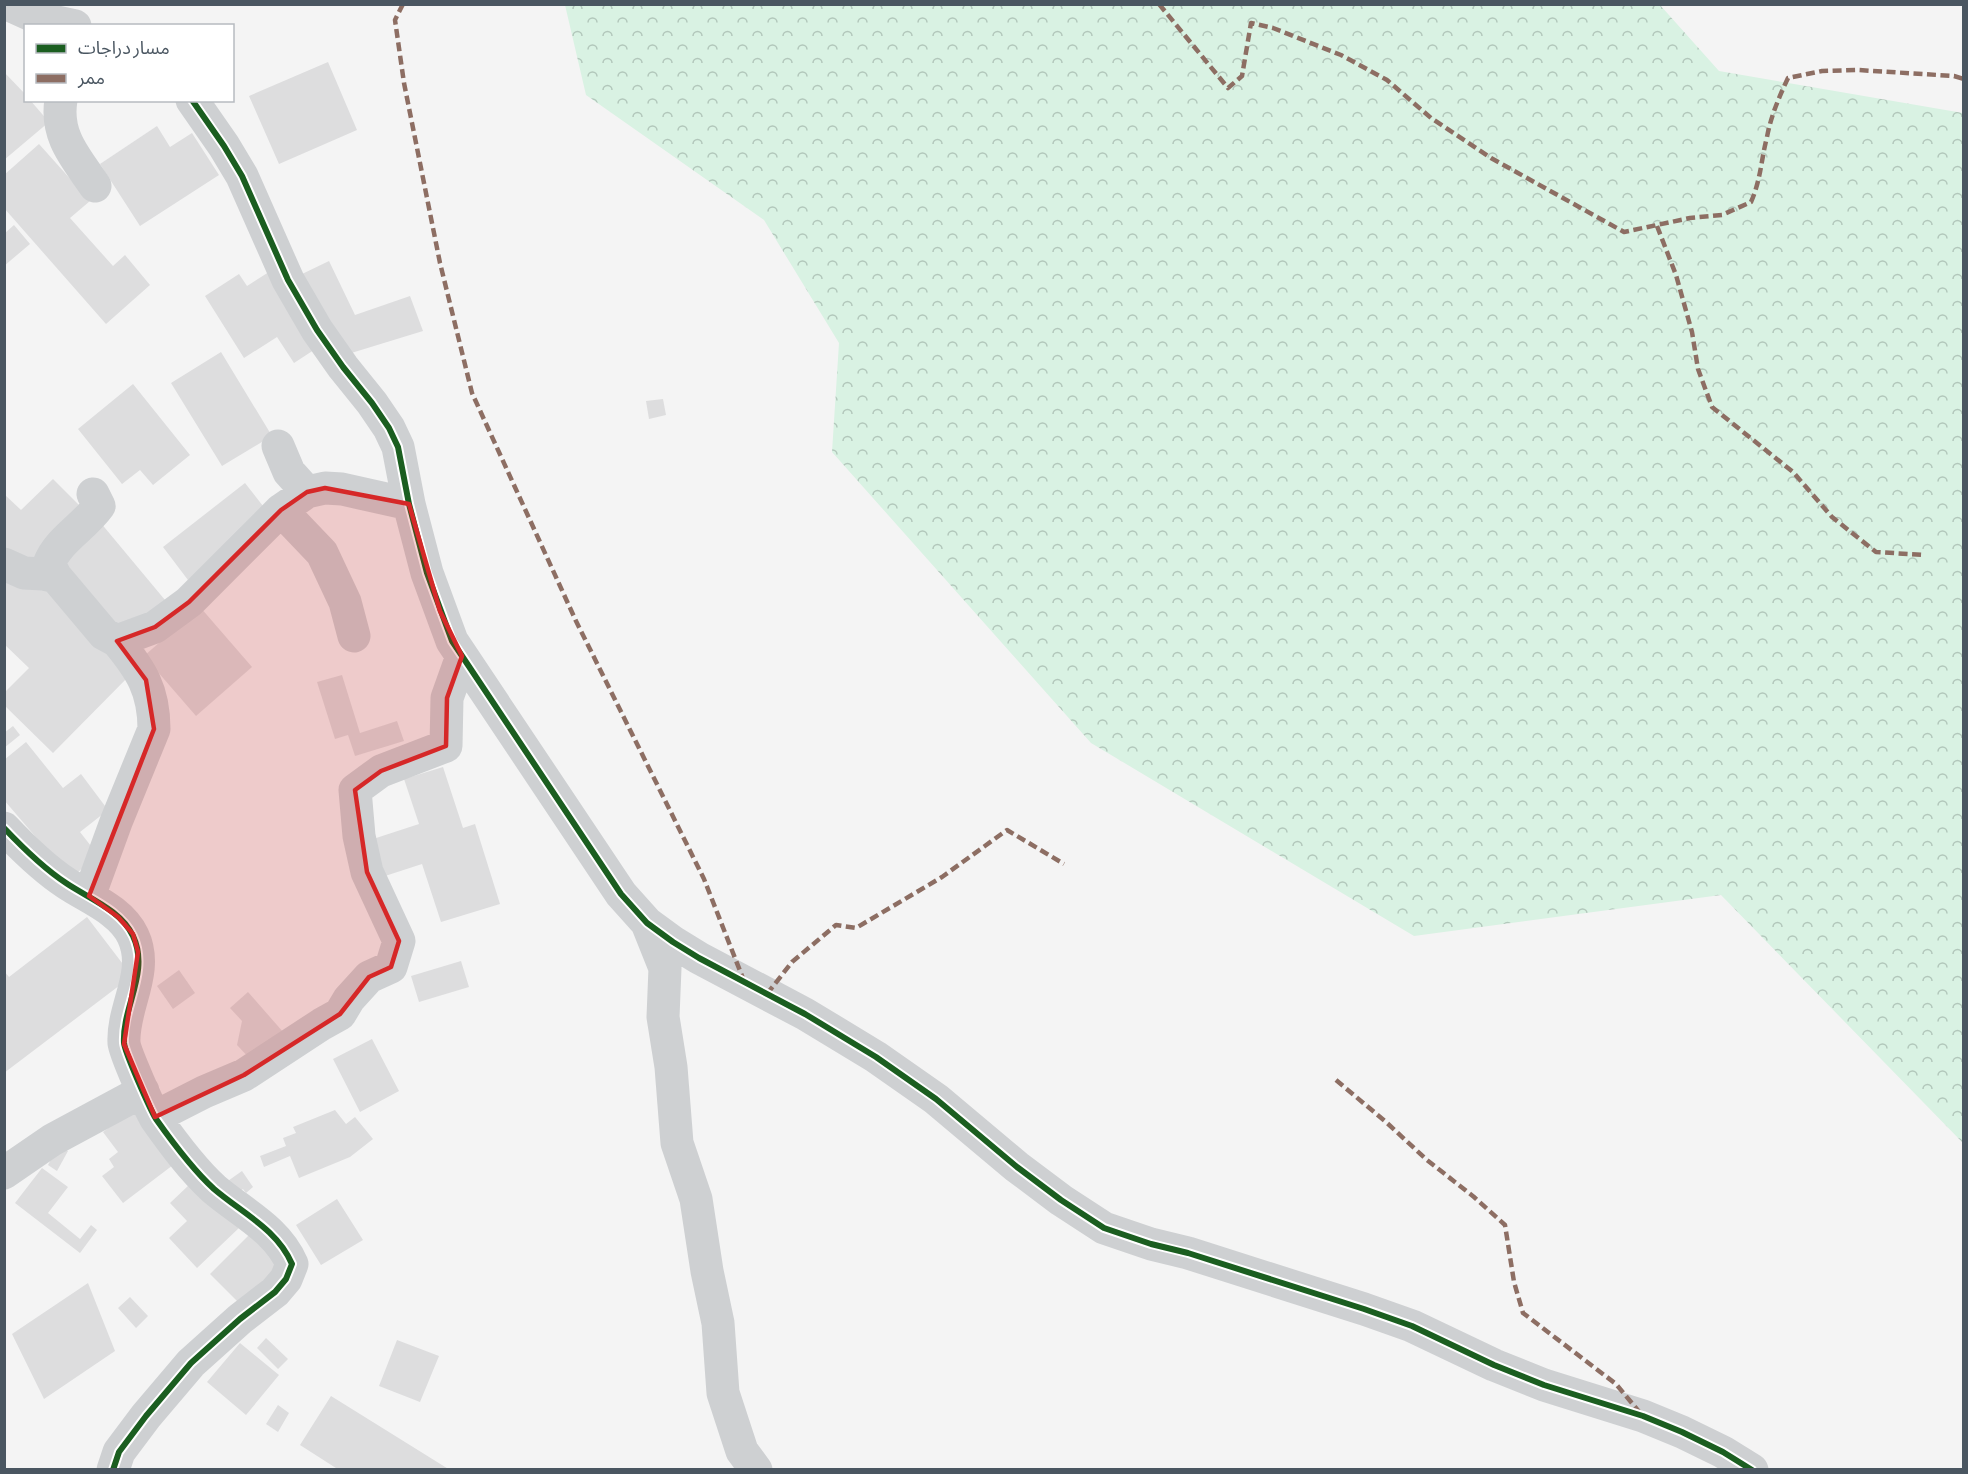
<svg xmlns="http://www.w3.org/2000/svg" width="1968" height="1474" font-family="'Asap Condensed','Noto Sans Arabic',sans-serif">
<defs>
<pattern id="forest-crowns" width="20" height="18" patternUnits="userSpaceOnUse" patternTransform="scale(1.5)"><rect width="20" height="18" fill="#d9f2e3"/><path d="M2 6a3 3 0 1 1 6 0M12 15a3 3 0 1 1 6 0" fill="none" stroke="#b2c7bb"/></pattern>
</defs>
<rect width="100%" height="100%" fill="#f4f4f4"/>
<path fill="url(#forest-crowns)" d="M565 5H1660L1719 71 1963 113V1143L1721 895 1414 936 1091 743 832 452 839 343 764 220 586 95Z"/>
<path fill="#ddddde" d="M328 62 357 130 279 164 249 96Z
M4 72 26 95V100H30L49 122 4 160Z
M157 126 170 147 192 133 219 175 140 226 100 164Z
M39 144 90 201 70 218 113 266 125 255 150 285 106 324 4 208V175Z
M14 225 30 244 4 266V234Z
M329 261 355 315 410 296 423 331 348 354 300 275Z
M272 270 320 346 294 363 277 337 244 358 205 296 239 274 247 286Z
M221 352 272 436 222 466 171 383Z
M133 384 190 455 153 485 140 470 122 484 78 429Z
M663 399 666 415 649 419 646 401Z
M53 479 87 513 26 566 4 548V494L21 510Z
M245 483 270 515 188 580 163 547Z
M100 522 165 600 123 635 58 557Z
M4 579 50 588 134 671 53 753 4 705V693L29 668 4 644Z
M200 607 252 667 196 716 144 656Z
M342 675 360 733 397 721 404 741 355 756 348 735 335 739 317 682Z
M13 726 20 735 4 748V733Z
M26 742 63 788 81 774 108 810 80 832 98 855 71 878 4 800V760Z
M443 767 463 828 475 824 500 904 441 922 422 864 382 877 370 840 419 824 404 779Z
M87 917 132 976 4 1073V971L9 977Z
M461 961 469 987 419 1002 411 976Z
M179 970 195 993 173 1009 157 986Z
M248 992 284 1033 252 1061 237 1045 242 1021 230 1008Z
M372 1039 399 1091 360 1112 333 1059Z
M136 1107 177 1162 123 1203 102 1176 114 1167 109 1159 118 1152 103 1132Z
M335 1110 346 1124 355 1117 373 1139 350 1157 299 1178 290 1156 264 1167 260 1156 286 1146 283 1138 296 1133 293 1127Z
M58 1146 68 1151 57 1171 48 1165Z
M42 1168 68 1187 48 1213 80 1239 91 1225 97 1230 80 1253 15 1203Z
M242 1171 253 1187 246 1193 243 1189 233 1196 225 1183Z
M189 1185 240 1227 197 1268 169 1238 187 1221 170 1203Z
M337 1199 363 1240 321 1265 296 1225Z
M252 1232 286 1266 244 1308 210 1274Z
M88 1283 115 1351 44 1399 12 1334Z
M130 1297 148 1316 136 1328 118 1308Z
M266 1338 288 1359 278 1369 257 1348Z
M397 1340 439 1356 420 1402 379 1386Z
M240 1343 279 1375 246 1415 207 1382Z
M331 1396 450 1470H339L300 1445Z
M278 1405 289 1413 278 1432 266 1424Z"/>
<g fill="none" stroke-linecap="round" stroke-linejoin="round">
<path stroke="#ced0d2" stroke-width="33" d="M7 4 38 18 75 26
M61 100C55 136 76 158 95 186
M192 100 224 146 242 176 288 280 317 330 343 367 372 403 389 428 398 447 409 504 427 573 452 641 621 894 647 923 673 942 699 958 805 1014 876 1057 936 1099 1017 1167 1061 1200 1104 1228 1151 1244 1188 1253 1364 1309 1412 1326 1494 1365 1544 1385 1643 1416 1682 1432 1723 1452 1752 1470
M278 446 289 472 307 492
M281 510 322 553 345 602 354 636
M4 564 24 573 43 574 56 577 104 634 117 641 155 627 189 602 281 510 307 492 325 488 342 489 409 504
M56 577 49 564C58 540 84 527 99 506L93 494
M4 828C23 848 43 868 66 883 88 898 121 910 133 936 150 972 122 1007 124 1043 125 1053 150 1109 156 1119 173 1143 192 1169 214 1189 242 1213 277 1229 292 1264L286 1279 275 1292 240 1319 191 1363 146 1416 119 1452 113 1470
M89 896 116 822 154 729C154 690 141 670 117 641
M647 923 665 968 663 1017 671 1067 677 1143 696 1199 707 1271 718 1323 723 1393 742 1451 756 1470
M155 1117 204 1092 244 1075 322 1024 340 1014 349 999 369 977 391 967 399 941 367 872 359 836 355 790 381 771 446 746 447 698 462 656
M4 1173 52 1140 143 1091"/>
<path stroke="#8d6e63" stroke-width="4.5" stroke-dasharray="9 4.5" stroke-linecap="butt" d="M403 4 395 20 404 83 440 263 472 393 576 621 704 879 744 981
M1159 4 1228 88 1242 76 1251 23 1273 28 1341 55 1387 80 1431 118 1491 158 1624 232 1690 218 1722 215 1751 202C1761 179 1761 160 1767 137 1771 116 1779 97 1788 78L1822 71 1858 70 1954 76 1964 79
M1657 226 1676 275 1692 332 1698 369 1712 407 1793 472 1832 517 1876 552 1925 555
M767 994 792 962 836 925 856 928 942 877 1007 830 1064 864
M1336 1080 1386 1122 1427 1160 1474 1197 1505 1225 1514 1282 1523 1313 1616 1384 1641 1414"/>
<defs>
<path id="cycleway" d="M192 100 224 146 242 176 288 280 317 330 343 367 372 403 389 428 398 447 409 504 427 573 452 641 621 894 647 923 673 942 699 958 805 1014 876 1057 936 1099 1017 1167 1061 1200 1104 1228 1151 1244 1188 1253 1364 1309 1412 1326 1494 1365 1544 1385 1643 1416 1682 1432 1723 1452 1752 1470
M4 828C23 848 43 868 66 883 88 898 121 910 133 936 150 972 122 1007 124 1043 125 1053 150 1109 156 1119 173 1143 192 1169 214 1189 242 1213 277 1229 292 1264L286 1279 275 1292 240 1319 191 1363 146 1416 119 1452 113 1470"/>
</defs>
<use href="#cycleway" stroke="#fff" stroke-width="10"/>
<use href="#cycleway" stroke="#1b5e20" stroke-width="6"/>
</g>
<path fill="#d62828" fill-opacity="0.2" stroke="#d62828" stroke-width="4.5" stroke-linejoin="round" d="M325 488 409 504 440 611 462 656 447 698 446 746 381 771 355 790 367 872 399 941 391 967 369 977 340 1014 244 1075 155 1117 124 1044 138 952 133 934 118 917 89 896 154 729 146 680 117 641 155 627 189 602 281 510 307 492Z"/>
<rect width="1968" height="1474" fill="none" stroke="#4a5661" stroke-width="12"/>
<rect x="24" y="24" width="210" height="78" fill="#ffffff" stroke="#b7bbc0" stroke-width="1.5"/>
<rect x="36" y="44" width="30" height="9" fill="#1b5e20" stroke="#b7bbc0" stroke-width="1.5"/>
<text x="78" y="54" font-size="18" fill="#4a5661">مسار دراجات</text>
<rect x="36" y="74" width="30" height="9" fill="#8d6e63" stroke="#b7bbc0" stroke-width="1.5"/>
<text x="78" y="84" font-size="18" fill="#4a5661">ممر</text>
</svg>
